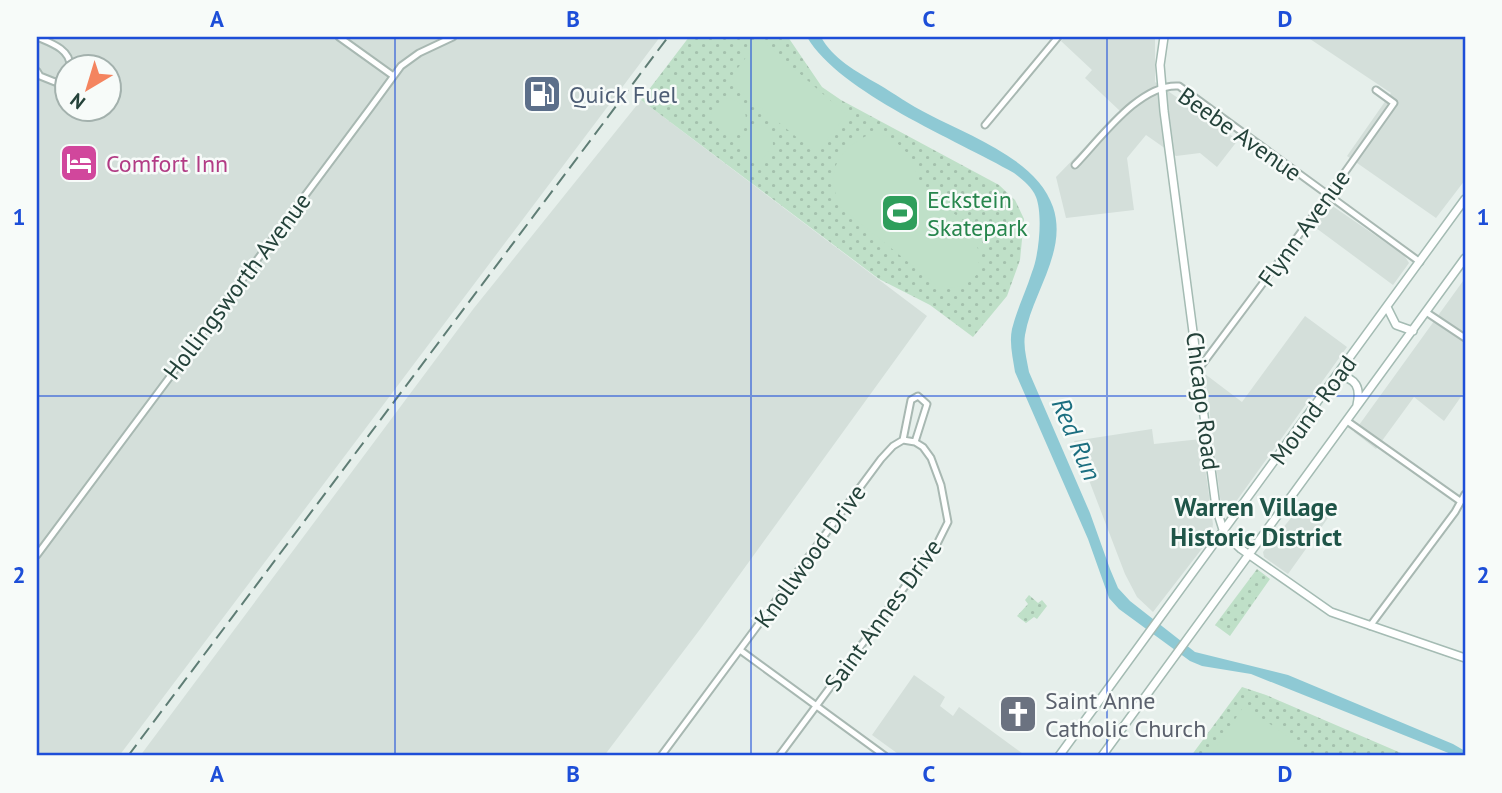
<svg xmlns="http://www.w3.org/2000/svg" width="1502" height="793" font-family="'PT Sans',sans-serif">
<defs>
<pattern id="park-dots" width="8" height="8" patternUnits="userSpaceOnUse" patternTransform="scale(1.75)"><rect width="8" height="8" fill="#bfe0c8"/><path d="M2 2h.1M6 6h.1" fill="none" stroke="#a4c1ad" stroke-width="1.8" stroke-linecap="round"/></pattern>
</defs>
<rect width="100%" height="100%" fill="#e6efeb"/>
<path fill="#d4dfda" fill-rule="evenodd" d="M37 37H660L119 756H37ZM66 66H108V108H66Z
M1065 37H1155V82L1238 140 1217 167 1200 153 1176 156 1146 135 1127 158 1134 210 1066 218 1056 177 1120 111 1085 78 1092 70 1061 41Z
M1307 37H1465V180L1436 218 1347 156 1391 93Z
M641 100 927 316 701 628 604 756H140L474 308Z
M1328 203 1404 255 1409 263 1393 285 1312 225Z
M1463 281 1465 282V391L1444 421 1414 397 1376 449 1354 432Z
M1305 316 1347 347 1235 503 1221 505 1205 374 1242 402Z
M1152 429 1154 444 1201 439 1213 524 1211 537 1153 612 1137 597 1125 574 1074 441Z
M1305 501 1328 518 1288 574 1264 557 1263 552Z
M914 675 945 697 940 706 953 716 959 707 1026 756H901L872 735Z"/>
<path fill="url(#park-dots)" d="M689 37H788L822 87 841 100 999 185 1015 200 1024 219 1020 260 1007 296 973 337 930 305 879 279 641 100Z
M1257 569 1270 579 1230 636 1215 625Z
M1029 595 1038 603 1042 600 1047 606 1037 619 1034 617 1026 623 1017 616 1028 604 1025 600Z
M1242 687 1266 695 1408 756H1191Z"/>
<path fill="#bfe0c8" d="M760 39 847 115 816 153 728 81Z
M727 98C739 99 746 108 746 120L731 138 715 126 710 117 714 107Z
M757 124C769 127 773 134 773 145L762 160H756L736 146 748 129Z
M868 135H883L898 144 910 156 922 188 943 202 949 210 963 220 978 249V273C966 287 956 290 938 286L840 207C826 173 835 152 868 135Z
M1244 706 1316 756H1210Z"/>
<path fill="#8ec9d4" d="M807 37H821C832 58 857 72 878 84 895 94 910 105 928 114 969 136 1037 159 1053 207 1068 251 1032 293 1025 335 1023 347 1027 360 1029 372L1090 513 1110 569 1118 588 1130 601 1195 652 1288 675 1453 744 1465 751V756H1456L1251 674 1202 666 1190 661 1119 609 1109 598 1088 539 1015 372C1013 358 1009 343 1012 329 1017 309 1026 291 1032 272 1039 255 1043 215 1036 197 1032 187 1023 180 1014 173 957 140 840 93 807 37Z"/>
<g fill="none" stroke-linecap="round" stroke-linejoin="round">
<defs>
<path id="street" d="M37 37C51 43 70 49 70 66
M339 37 392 75
M37 71 40 76 55 82 63 80 66 74
M985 125 1058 37
M1075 165C1101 138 1140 83 1179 86L1420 262
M1426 312 1465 338
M1198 370 1328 196 1394 103 1376 90
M1347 421 1460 501
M37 555 371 107 401 66 419 53 453 37
M1370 626 1455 512 1465 494
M740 650 885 756
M661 756 881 459 893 446 903 440 911 400 918 396 927 404 915 442
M779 756 938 542 948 522 941 485 931 458 923 447 915 442 903 440"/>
<path id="secondary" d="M1164 37 1160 65 1164 111 1216 507 1224 533 1241 549 1331 612 1465 658
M1387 307 1396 325 1413 331
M1338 376C1356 378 1361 387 1357 405
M1059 756 1465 199
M1102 756 1465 258"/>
</defs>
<use href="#street" stroke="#a8b8b2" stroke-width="9"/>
<use href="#secondary" stroke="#a4bbb3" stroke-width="10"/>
<use href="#street" stroke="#fff" stroke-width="5"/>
<use href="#secondary" stroke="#fff" stroke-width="7"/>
<path stroke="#5f7d75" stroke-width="2" stroke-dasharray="14 7" stroke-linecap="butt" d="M128 756 668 37"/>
</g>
<path fill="none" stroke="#1d4ed8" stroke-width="2" stroke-opacity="0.55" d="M395 37V756M751 37V756M1107 37V756M37 396H1465"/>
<defs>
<symbol id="fuel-square" viewBox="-11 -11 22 22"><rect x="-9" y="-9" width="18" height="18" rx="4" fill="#5c6f8a" stroke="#f7fbf9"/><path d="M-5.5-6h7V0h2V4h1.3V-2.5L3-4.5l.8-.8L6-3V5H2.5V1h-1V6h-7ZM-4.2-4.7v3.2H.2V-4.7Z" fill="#fff"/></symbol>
<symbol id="hotel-square" viewBox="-11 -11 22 22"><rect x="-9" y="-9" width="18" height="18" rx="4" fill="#d1479c" stroke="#f7fbf9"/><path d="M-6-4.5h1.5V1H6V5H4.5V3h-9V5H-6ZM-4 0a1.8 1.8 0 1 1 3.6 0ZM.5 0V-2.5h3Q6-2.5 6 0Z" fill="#fff"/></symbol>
<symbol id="stadium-square" viewBox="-11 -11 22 22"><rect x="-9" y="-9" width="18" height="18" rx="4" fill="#2e9e5b" stroke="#f7fbf9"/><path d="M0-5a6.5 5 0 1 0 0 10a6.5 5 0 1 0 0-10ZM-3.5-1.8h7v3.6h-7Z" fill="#fff"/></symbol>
<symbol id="church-square" viewBox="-11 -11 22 22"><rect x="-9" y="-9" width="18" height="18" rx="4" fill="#6b7280" stroke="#f7fbf9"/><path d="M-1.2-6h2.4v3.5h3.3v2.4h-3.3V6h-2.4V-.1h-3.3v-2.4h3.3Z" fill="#fff"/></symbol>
</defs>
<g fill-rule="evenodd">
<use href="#fuel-square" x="520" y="72" width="44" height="44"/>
<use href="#hotel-square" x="57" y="141" width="44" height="44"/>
<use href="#stadium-square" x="878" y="191" width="44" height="44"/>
<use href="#church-square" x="996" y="692" width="44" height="44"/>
</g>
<g text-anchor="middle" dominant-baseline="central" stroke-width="5" stroke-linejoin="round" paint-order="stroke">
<g font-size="24" fill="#4e5e75" stroke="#f7fbf9" text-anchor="start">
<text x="569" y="94">Quick Fuel</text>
</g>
<g font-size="24" fill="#24423a" stroke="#f7fbf9">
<text transform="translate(1240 134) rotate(35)">Beebe Avenue</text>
<text transform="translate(1304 228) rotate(-54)">Flynn Avenue</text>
<text transform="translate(237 286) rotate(-53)">Hollingsworth Avenue</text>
<text transform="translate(1203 401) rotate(83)">Chicago Road</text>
<text transform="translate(1313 410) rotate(-54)">Mound Road</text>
<text transform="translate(810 556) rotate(-54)">Knollwood Drive</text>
<text transform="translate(883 615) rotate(-54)">Saint Annes Drive</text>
</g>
<g font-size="24" fill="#b23c85" stroke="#f7fbf9" text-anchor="start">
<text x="106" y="163">Comfort Inn</text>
</g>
<g font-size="24" fill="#27864d" stroke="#f7fbf9" text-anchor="start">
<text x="927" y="199">Eckstein<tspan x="927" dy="28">Skatepark</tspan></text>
</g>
<g font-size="24" fill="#5b616d" stroke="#f7fbf9" text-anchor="start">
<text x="1045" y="700">Saint Anne<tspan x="1045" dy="28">Catholic Church</tspan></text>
</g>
<g font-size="26" font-style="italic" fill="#1c6f80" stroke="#f7fbf9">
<text transform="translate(1077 439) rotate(67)">Red Run</text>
</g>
<g font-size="26" font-weight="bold" fill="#1f5548" stroke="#f7fbf9">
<text x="1256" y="506">Warren Village<tspan x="1256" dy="30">Historic District</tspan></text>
</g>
</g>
<rect width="1502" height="793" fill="none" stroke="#f7fbf9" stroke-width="77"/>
<g transform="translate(88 88) rotate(218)"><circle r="33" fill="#f7fbf9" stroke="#a3b1ad" stroke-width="2"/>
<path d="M0-5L12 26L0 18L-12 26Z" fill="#f4845f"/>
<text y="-10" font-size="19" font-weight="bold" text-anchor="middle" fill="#24423a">N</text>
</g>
<rect x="38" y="38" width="1426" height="716" fill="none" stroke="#1d4ed8" stroke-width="2.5"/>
<g font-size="23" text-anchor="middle" font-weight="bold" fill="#1d4ed8">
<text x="217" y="27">A</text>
<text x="573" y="27">B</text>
<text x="929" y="27">C</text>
<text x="1285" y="27">D</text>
<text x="19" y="225">1</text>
<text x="1483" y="225">1</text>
<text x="19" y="583">2</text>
<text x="1483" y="583">2</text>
<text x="217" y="782">A</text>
<text x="573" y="782">B</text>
<text x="929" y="782">C</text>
<text x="1285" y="782">D</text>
</g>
</svg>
